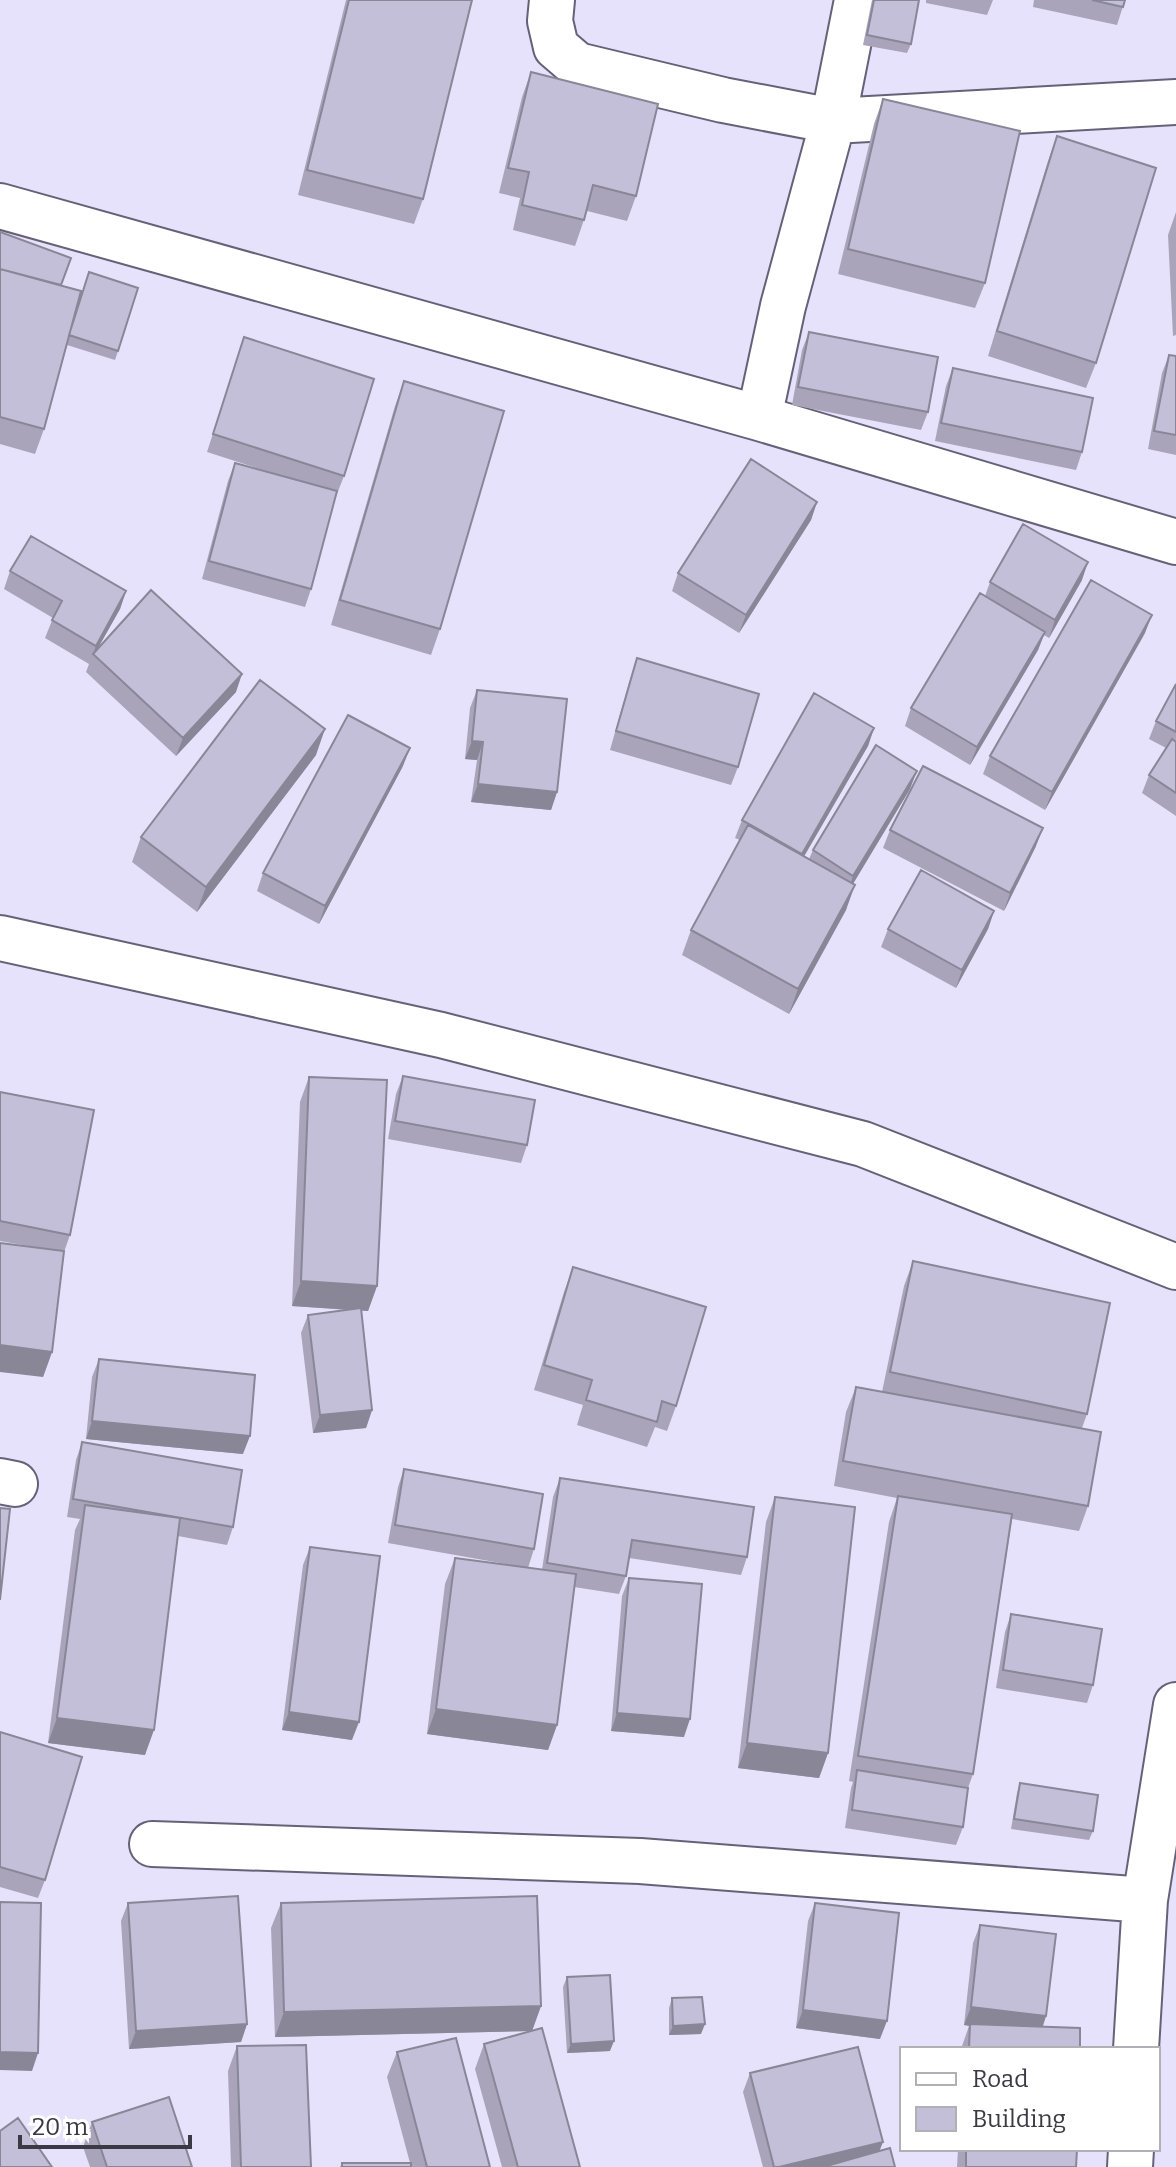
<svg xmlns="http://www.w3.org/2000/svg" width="1176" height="2167" font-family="Bitter,serif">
<rect width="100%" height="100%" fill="#e7e2fc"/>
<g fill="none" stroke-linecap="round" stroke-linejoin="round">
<defs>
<path id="minor" d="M552 0 550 21 556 47 577 65 723 100 833 121 1176 102
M0 206 759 418 1176 542
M759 418 783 306 833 121 857 0
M0 938 441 1035 863 1144 1176 1267
M0 1481 15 1484
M152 1844 640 1861 1145 1900
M1136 2049 1145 1900 1176 1705
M1130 2167 1131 2149"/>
</defs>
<use href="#minor" stroke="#666177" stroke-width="48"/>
<use href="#minor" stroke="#fff" stroke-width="44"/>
</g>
<path fill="#a9a4ba" d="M346 0H472L423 199 414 224 298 195Z
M872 0H919L911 44 907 53 863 45Z
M926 0H993L987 15 926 3Z
M1034 0H1125L1117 25 1033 7Z
M531 72 636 196 627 221 587 211 575 246 513 230 520 198 499 193 522 97Z
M883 99 985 283 975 308 838 274 874 124Z
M1057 136 1096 363 1086 388 988 356 1048 161Z
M1176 212V335L1173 336 1168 235Z
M0 232 61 285 75 313 118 351 115 360 67 345 44 429 35 454 0 444Z
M809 332 928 412 921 430 792 405 802 350Z
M244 337 344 476 337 494H336L311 589 305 607 202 579 228 481 235 463 266 471 207 452Z
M1169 355 1176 356V455L1148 449 1162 373Z
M953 368 1082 452 1076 470 935 441 946 386Z
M404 381 440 629 431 655 331 625 395 406Z
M817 502 811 520 739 633 672 591 678 573Z
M10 571 126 591 120 609 98 648 236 692 176 756 86 672 89 664 45 638 53 618 4 589Z
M1082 580 1049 638 1044 635 1038 650 970 765 905 726 911 708 985 596 990 582Z
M1145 633 1045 810 983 774 990 756Z
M637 658 738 767 731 785 610 750 631 676Z
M1176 684V816L1142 793 1149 775 1166 748 1149 739 1156 721Z
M477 690 557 792 551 810 471 802 477 760 465 759 470 708Z
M874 728 868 746 804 856 809 859 813 850 910 789 853 883 846 910 789 1014 682 955 691 930 740 840 735 838 742 820Z
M316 755 197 912 132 862 141 837Z
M403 766 319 924 257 891 263 873Z
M890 830 1036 846 1004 911 883 848Z
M994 911 988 929 956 988 881 947 888 929Z
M403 1076 527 1145 521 1163 388 1139 396 1094Z
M309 1077 377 1286 368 1311 361 1310 372 1410 366 1428 313 1433 301 1333 308 1315 349 1310 292 1306 300 1102Z
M0 1092 70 1235 64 1252 52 1352 43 1377 34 1247 0 1241Z
M913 1261 1087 1414 1082 1428 1088 1506 1079 1531 1012 1519 973 1774 968 1788 963 1827 956 1845 845 1828 851 1788 853 1782 849 1781 889 1522 897 1498 834 1486 846 1412 856 1387 882 1392 904 1286Z
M573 1267 676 1406 667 1431 655 1427 647 1447 577 1425 583 1405 534 1390 564 1292Z
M99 1359 243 1454 86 1439 92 1377Z
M82 1442 233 1527 227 1545 178 1536 145 1755 48 1743 75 1530 80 1519 67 1517 76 1460Z
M404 1469 534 1549 528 1568 388 1543 398 1487Z
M560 1478 747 1557 741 1575 629 1558 626 1576 619 1594 574 1587 557 1725 548 1750 427 1734 445 1584 455 1558 542 1570 553 1497Z
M775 1497 828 1753 819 1778 738 1768 766 1522Z
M310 1547 352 1740 282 1730 303 1565Z
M629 1578 684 1737 611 1731 622 1596Z
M1011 1614 1093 1685 1087 1703 996 1688 1005 1632Z
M0 1732 45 1880 38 1898 0 1887Z
M1020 1783 1093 1831 1089 1840 1011 1829 1017 1793Z
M128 1903 247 2024 241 2042 129 2049 121 1921Z
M281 1903 541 2006 532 2031 275 2037 271 1928Z
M815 1903 880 2039 796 2028 808 1921Z
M980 1925 1046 2016 1043 2026 1080 2049H961L969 2026 964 2025 973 1943Z
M567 1977 610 2051 567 2053 563 1987Z
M672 1998 701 2034 669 2035V2008Z
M484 2044 580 2167H502L475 2069Z
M237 2046 311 2167H231L228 2071Z
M397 2052 490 2167H340L342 2163H410L387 2077Z
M750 2073 879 2151 895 2167H763L743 2092Z
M92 2122 192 2167H90L83 2147Z
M958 2149H1077L1076 2167H957Z"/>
<path fill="#898697" d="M817 502 811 520 739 633 746 615Z
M1088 562 1082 580 1049 638 1055 620Z
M126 591 120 609 94 655 93 654 96 646Z
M1152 615 1145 633 1045 810 1052 792Z
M1045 632 1038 650 970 765 977 747Z
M242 674 236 692 176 756 183 738Z
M874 728 868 746 795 872 802 854Z
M325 729 316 755 197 912 206 887Z
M472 741 483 742 477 760 465 759Z
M410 748 403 766 319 924 325 906Z
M917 771 910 789 847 894 853 876Z
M478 784 557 792 551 810 471 802Z
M1043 828 1036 846 1004 911 1010 893Z
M855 885 846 910 789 1014 798 989Z
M994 911 988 929 956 988 962 970Z
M301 1281 377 1286 368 1311 292 1306Z
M0 1345 52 1352 43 1377 0 1372Z
M372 1410 366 1428 313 1433 320 1415Z
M92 1421 250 1436 243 1454 86 1439Z
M436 1709 557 1725 548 1750 427 1734Z
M289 1712 359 1722 352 1740 282 1730Z
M617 1713 690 1719 684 1737 611 1731Z
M57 1718 154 1730 145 1755 48 1743Z
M747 1743 828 1753 819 1778 738 1768Z
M541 2006 532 2031 275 2037 284 2012Z
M971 2007 1046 2016 1040 2034 964 2025Z
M803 2010 887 2021 880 2039 796 2028Z
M247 2024 241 2042 129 2049 136 2031Z
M705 2024 701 2034 669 2035 673 2026Z
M614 2041 610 2051 567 2053 571 2044Z
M0 2052 38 2053 32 2071 0 2070Z
M883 2142 876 2160 847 2167H779Z"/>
<path fill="#c4bfd8" stroke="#898697" stroke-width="2" d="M349 0H472L423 199 307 170Z
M874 0H919L911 44 867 35Z
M1092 0H1125L1123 7Z
M531 72 658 104 636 196 593 185 584 220 522 205 529 172 508 168Z
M883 99 1020 131 985 283 848 249Z
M1057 136 1156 168 1096 363 997 331Z
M0 232 71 258 61 285 0 269Z
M0 269 81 291 44 429 0 417Z
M89 272 138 288 118 351 69 335Z
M809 332 938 357 928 412 798 387Z
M244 337 374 379 344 476 213 434Z
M1169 355 1176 356V435L1154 431Z
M953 368 1093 398 1082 452 941 423Z
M404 381 504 411 440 629 340 600Z
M751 459 817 502 746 615 678 573Z
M235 463 337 491 311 589 209 561Z
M1023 524 1088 562 1055 620 990 582Z
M31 536 126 591 96 646 52 620 62 601 10 571Z
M1091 580 1152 615 1052 792 990 756Z
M151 590 242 674 183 738 93 654Z
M980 593 1045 632 977 747 911 708Z
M637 658 759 694 738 767 616 731Z
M260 680 325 729 206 887 141 837Z
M1176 684V732L1156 721Z
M477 690 567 699 557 792 478 784 483 742 472 741Z
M814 693 874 728 802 854 742 820Z
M348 715 410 748 325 906 263 873Z
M1172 739 1176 742V793L1149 775Z
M876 745 917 771 853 876 813 850Z
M923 766 1043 828 1010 893 890 830Z
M748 825 855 885 798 989 691 930Z
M921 870 994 911 962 970 888 929Z
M403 1076 535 1100 527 1145 395 1121Z
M309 1077 387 1080 377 1286 301 1281Z
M0 1092 94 1110 70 1235 0 1221Z
M0 1243 64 1251 52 1352 0 1345Z
M913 1261 1110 1303 1087 1414 890 1372Z
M573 1267 706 1307 676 1406 662 1401 657 1422 586 1400 592 1380 544 1365Z
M361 1308 372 1410 320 1415 308 1315Z
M99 1359 255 1375 250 1436 92 1421Z
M856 1387 1101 1432 1088 1506 843 1461Z
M82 1442 242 1470 233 1527 73 1499Z
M404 1469 543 1494 534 1549 395 1525Z
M560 1478 754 1507 747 1557 632 1540 626 1576 547 1563Z
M898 1496 1012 1514 973 1774 858 1756Z
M775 1497 855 1507 828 1753 747 1743Z
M85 1505 180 1518 154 1730 57 1718Z
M0 1508 10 1509 0 1600Z
M310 1547 380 1556 359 1722 289 1712Z
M455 1558 576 1574 557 1725 436 1709Z
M629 1578 702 1584 690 1719 617 1713Z
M1011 1614 1102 1629 1093 1685 1003 1670Z
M0 1732 82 1757 45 1880 0 1867Z
M857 1770 968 1788 963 1827 852 1810Z
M1020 1783 1098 1795 1093 1831 1014 1819Z
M238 1896 247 2024 136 2031 128 1903Z
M537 1896 541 2006 284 2012 281 1903Z
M0 1902 41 1903 38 2053 0 2052Z
M815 1903 899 1913 887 2021 803 2010Z
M980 1925 1056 1934 1046 2016 971 2007Z
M610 1975 614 2041 571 2044 567 1977Z
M702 1997 705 2024 673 2026 672 1998Z
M970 2024 1080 2028V2049H969Z
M542 2028 580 2167H518L484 2044Z
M456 2038 490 2167H427L397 2052Z
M306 2045 311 2167H241L237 2046Z
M858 2047 883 2142 779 2167H774L750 2073Z
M169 2097 192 2167H107L92 2122Z
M18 2118 52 2167H0V2131Z
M890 2148 895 2167H823Z
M966 2149H1077L1076 2167H966Z
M342 2163H411V2167H342Z"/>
<rect x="900" y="2047" width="260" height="104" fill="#ffffff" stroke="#b1b0b4" stroke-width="2"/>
<rect x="916" y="2073" width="40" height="12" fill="#ffffff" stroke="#b1b0b4" stroke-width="2"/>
<text x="972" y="2087" font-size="24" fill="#3b3943">Road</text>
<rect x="916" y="2107" width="40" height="24" fill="#c4bfd8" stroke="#b1b0b4" stroke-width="2"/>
<text x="972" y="2127" font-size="24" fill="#3b3943">Building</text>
<path d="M20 2135v12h170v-12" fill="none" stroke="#3b3943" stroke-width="4"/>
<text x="32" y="2135" font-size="24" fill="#3b3943" stroke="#ffffff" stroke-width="6" paint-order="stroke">20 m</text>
</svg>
